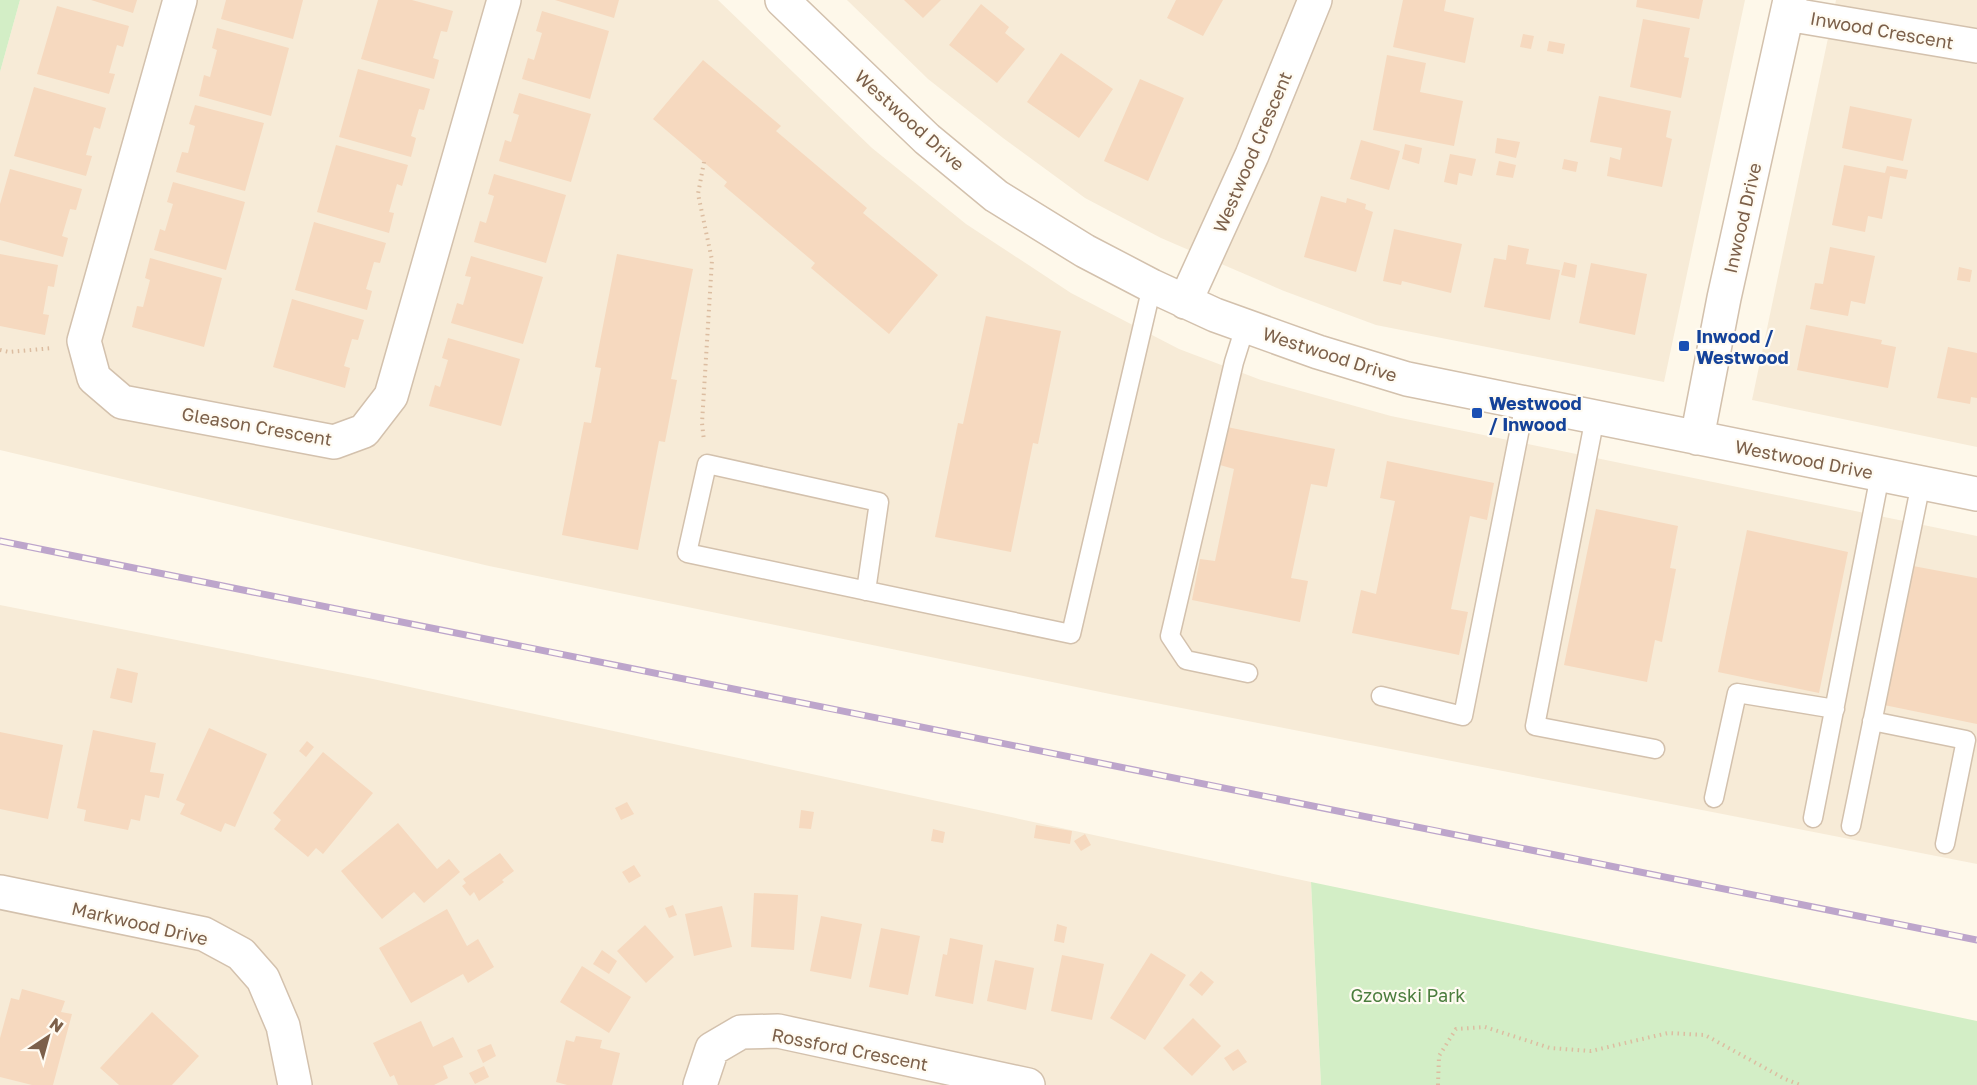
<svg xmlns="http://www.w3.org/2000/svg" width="1977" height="1085" font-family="'Golos Text',sans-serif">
<rect width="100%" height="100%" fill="#fef8ea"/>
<path fill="#f7ebd7" d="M20 0H718L872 148 966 224 1071 293 1179 349 1261 380 1391 416 1977 536V864L1110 694 489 566 0 450V72Z
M847 0H1745L1664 382 1376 325 1284 291 1161 238 1085 198 1003 138 928 79Z
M1836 0H1977V447L1752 400Z
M0 605 373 679 1311 882 1321 1085H0Z"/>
<path fill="#d3eec6" d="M0 0H20L0 72Z
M1311 882 1977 1021V1085H1321Z"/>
<path fill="#f6d9bf" d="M91 0H137L133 13Z
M226 0H303L293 39 221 19Z
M378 0H412L453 11 447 32 441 31 433 58 439 60 434 79 361 59Z
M555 0H619L614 18Z
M904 0H941L923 18Z
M1176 0H1223L1203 36 1167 18Z
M1403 0H1446L1444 11 1474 18 1465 63 1393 47Z
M1637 0H1703L1699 19 1636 7Z
M981 4 1009 27 1005 33 1025 49 997 83 949 45Z
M57 6 129 26 123 47 117 45 109 73 115 74 109 94 37 74Z
M542 11 609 31 590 99 522 79 528 58 534 60 542 33 536 31Z
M1643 19 1690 28 1684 57 1689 58 1681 98 1630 87Z
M217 28 289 48 271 116 199 96 204 75 210 77 217 50 212 48Z
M1523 34 1534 36 1531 49 1520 47Z
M1549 41 1565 44 1563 54 1547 51Z
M1061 53 1113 89 1079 138 1027 102Z
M1387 55 1426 63 1420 92 1463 101 1454 146 1373 130Z
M703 60 781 126 776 131 867 208 863 213 938 275 889 334 811 268 815 263 724 186 727 182 653 119Z
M358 69 430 89 424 110 419 109 411 136 416 138 411 157 339 137Z
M1140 79 1184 98 1148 181 1104 161Z
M34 87 106 108 100 129 94 127 86 155 92 156 86 176 14 156Z
M519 93 591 114 571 182 499 161 505 140 511 142 519 115 513 113Z
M1599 96 1671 111 1666 137 1672 139 1662 187 1607 176 1610 157 1620 160 1622 148 1590 142Z
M195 105 264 123 245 191 176 172 182 152 188 153 195 126 189 124Z
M1850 106 1912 119 1903 161 1842 148Z
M1497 138 1520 142 1516 158 1495 153Z
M1361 140 1400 151 1389 190 1350 179Z
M1405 144 1422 148 1419 164 1402 159Z
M336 145 408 165 402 186 397 184 389 212 394 213 389 233 317 212Z
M1450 154 1476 159 1472 176 1459 173 1457 185 1444 182Z
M1564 159 1578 162 1576 172 1562 169Z
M1499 161 1516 165 1513 178 1496 175Z
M1844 165 1885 173 1887 166 1908 170 1906 179 1890 176 1882 219 1868 216 1865 232 1832 225Z
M10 169 82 189 76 210 70 209 62 236 68 238 63 257 0 240V204Z
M494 174 566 195 546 263 474 242 480 221 486 223 494 196 488 194Z
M173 182 245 202 226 270 154 250 160 229 165 231 173 204 167 202Z
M1321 196 1346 203 1347 198 1366 204 1365 209 1373 212 1356 272 1304 257Z
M314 222 386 243 380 263 374 262 366 289 372 291 367 310 295 290Z
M1394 229 1462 244 1451 293 1402 281 1401 285 1383 281Z
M1508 245 1529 249 1526 264 1560 270 1550 320 1484 307 1494 258 1506 260Z
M1830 247 1875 256 1865 304 1851 301 1848 316 1810 309 1815 283 1823 284Z
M0 254 58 265 54 287 48 286 43 314 49 315 45 335 0 326Z
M617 254 693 269 671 379 677 380 665 442 659 441 638 550 562 535 584 422 591 423 601 368 595 367Z
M471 256 543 277 523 344 451 323 457 303 463 305 471 277 465 276Z
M150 258 222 278 204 347 132 327 137 306 143 307 150 280 145 278Z
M1564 262 1577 265 1575 278 1561 275Z
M1591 263 1647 274 1635 335 1579 323Z
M1959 267 1972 270 1970 282 1957 280Z
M292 299 364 320 358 340 352 339 344 366 350 368 345 388 273 367Z
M986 316 1061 331 1038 444 1033 443 1011 552 935 537 958 423 963 424Z
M1806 325 1882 340 1881 344 1896 347 1888 388 1797 370Z
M448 338 520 359 501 426 429 406 435 385 440 387 448 360 442 358Z
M1948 347 1977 353V398L1971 397 1970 404 1937 398Z
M1227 427 1335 449 1327 487 1311 484 1291 578 1308 581 1300 622 1192 600 1200 559 1215 561 1234 469 1220 465Z
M1387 461 1494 483 1487 520 1470 516 1451 609 1468 612 1459 655 1352 633 1361 590 1376 594 1395 501 1380 498Z
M1596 509 1678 526 1670 568 1676 569 1662 642 1655 640 1647 682 1564 665Z
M1747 530 1848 552 1819 693 1718 672Z
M1913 566 1977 578V724L1884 705Z
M117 668 138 673 132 703 110 698Z
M209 728 267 754 235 827 225 823 221 832 180 814 185 804 176 800Z
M93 730 156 743 150 772 164 774 159 798 145 795 140 821 131 819 128 830 84 821 86 810 77 808Z
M0 732 63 745 48 819 0 809Z
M307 741 314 747 306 757 299 751Z
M323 752 373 793 323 854 316 848 308 857 274 829 281 820 273 813Z
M627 802 634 814 621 820 615 808Z
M801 810 814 812 811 829 799 828Z
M398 823 437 869 449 859 460 872 424 903 414 892 382 919 341 871Z
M1036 825 1072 831 1070 844 1034 838Z
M933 829 945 832 943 843 931 841Z
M1085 834 1091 845 1081 851 1074 841Z
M500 853 514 871 502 880 504 882 479 901 474 892 470 896 462 886 466 883 463 879Z
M634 865 641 876 629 883 622 872Z
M754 893 798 895 794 950 751 947Z
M673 905 677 915 669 918 665 908Z
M722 906 732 947 694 956 685 914Z
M447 909 467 946 478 939 494 967 468 983 463 974 411 1003 379 948Z
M821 916 862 924 851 979 810 971Z
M1057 924 1067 927 1064 943 1054 941Z
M645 925 674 957 646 983 617 951Z
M881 928 920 936 908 995 869 987Z
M950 938 983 945 973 1004 935 996 943 954 947 955Z
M602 950 617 961 609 974 593 964Z
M1151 953 1186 975 1145 1040 1110 1018Z
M1062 955 1104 964 1092 1020 1051 1011Z
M995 960 1034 968 1026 1010 987 1001Z
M582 966 631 997 609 1033 560 1002Z
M1201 971 1214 982 1202 996 1189 985Z
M22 989 65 1001 61 1012 72 1014 53 1085H32L0 1077V1038L11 998 19 1000Z
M152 1012 199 1056 172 1085H119L100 1068Z
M1193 1018 1221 1046 1192 1076 1163 1048Z
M421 1021 433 1047 453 1037 463 1057 443 1066 448 1078 434 1085H398L394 1075 390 1077 373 1043Z
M576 1036 602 1040 600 1048 620 1053 612 1085H567L556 1082 566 1040 574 1042Z
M491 1044 496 1056 483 1063 477 1050Z
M1238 1049 1247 1062 1233 1071 1224 1058Z
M484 1066 489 1077 475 1084 469 1073Z"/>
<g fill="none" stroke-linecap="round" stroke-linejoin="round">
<defs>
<path id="service" d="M1245 327 1234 362 1170 636 1186 660 1248 673
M1595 417 1535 726 1655 749
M866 591 879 502 707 464 687 553 1071 634 1152 286
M1381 696 1463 716 1525 403
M1872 721 1966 740 1945 844
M1714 798 1737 693 1835 709
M1813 818 1880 475
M1851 826 1921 483"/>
<path id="minor" d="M180 0 84 341 94 378 122 402 334 442 364 431 391 396 504 0
M782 0 927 139 996 196 1085 251 1152 286 1215 315 1318 352 1407 379 1977 494
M1787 14 1977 46
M1185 302 1252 155 1315 0
M1697 438 1724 298 1790 0
M0 892 204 934 241 954 263 979 283 1026 295 1085
M700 1085 712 1049 741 1032 778 1031 1028 1085"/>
</defs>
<use href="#service" stroke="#d3c1ad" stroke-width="21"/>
<use href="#minor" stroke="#d3c1ad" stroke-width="36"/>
<path stroke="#dcbda1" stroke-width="4" stroke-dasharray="1.5 4.5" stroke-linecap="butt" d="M704 162 698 194 712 260 702 423 704 441
M0 350 9 352 53 348
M1438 1085 1439 1056 1456 1029 1485 1027 1550 1048 1591 1051 1668 1033 1705 1035 1785 1079 1800 1085"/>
<use href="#service" stroke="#fff" stroke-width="18"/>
<use href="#minor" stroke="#fff" stroke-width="33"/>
<defs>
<path id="rail" d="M0 541 1977 940"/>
</defs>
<use href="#rail" stroke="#bda5cb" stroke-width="7"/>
<use href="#rail" stroke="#fffbf2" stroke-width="4.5" stroke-dasharray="14" stroke-linecap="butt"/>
</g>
<g fill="#1a4fb4" stroke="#fffbf2" stroke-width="2">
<rect x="1678" y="340" width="12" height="12" rx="3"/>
<rect x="1471" y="407" width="12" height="12" rx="3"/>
</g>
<g text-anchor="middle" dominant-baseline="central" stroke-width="4.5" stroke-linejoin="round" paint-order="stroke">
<g font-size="18" fill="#7c604a" stroke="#fffbf2">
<text transform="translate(1882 30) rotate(10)">Inwood Crescent</text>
<text transform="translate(910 120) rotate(42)">Westwood Drive</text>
<text transform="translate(1252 152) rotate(-67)">Westwood Crescent</text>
<text transform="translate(1742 218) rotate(-77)">Inwood Drive</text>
<text transform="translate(1330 354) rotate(18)">Westwood Drive</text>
<text transform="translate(257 426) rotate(10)">Gleason Crescent</text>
<text transform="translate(1804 459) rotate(11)">Westwood Drive</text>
<text transform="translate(140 923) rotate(13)">Markwood Drive</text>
<text transform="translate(850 1049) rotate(11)">Rossford Crescent</text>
</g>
<g font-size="18" font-weight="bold" fill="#164399" stroke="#fffbf2" text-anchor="start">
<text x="1696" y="336">Inwood /<tspan x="1696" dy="21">Westwood</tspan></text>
<text x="1489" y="403">Westwood<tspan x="1489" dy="21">/ Inwood</tspan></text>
</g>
<g font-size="18" fill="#4b7d3d" stroke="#fffbf2">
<text x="1408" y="995">Gzowski Park</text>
</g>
</g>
<g transform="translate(48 1037) rotate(36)" stroke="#fffbf2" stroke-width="4.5" paint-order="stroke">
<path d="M0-4.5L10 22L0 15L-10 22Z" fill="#7c604a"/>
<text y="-9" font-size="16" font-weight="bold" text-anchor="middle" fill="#7c604a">N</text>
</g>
</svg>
